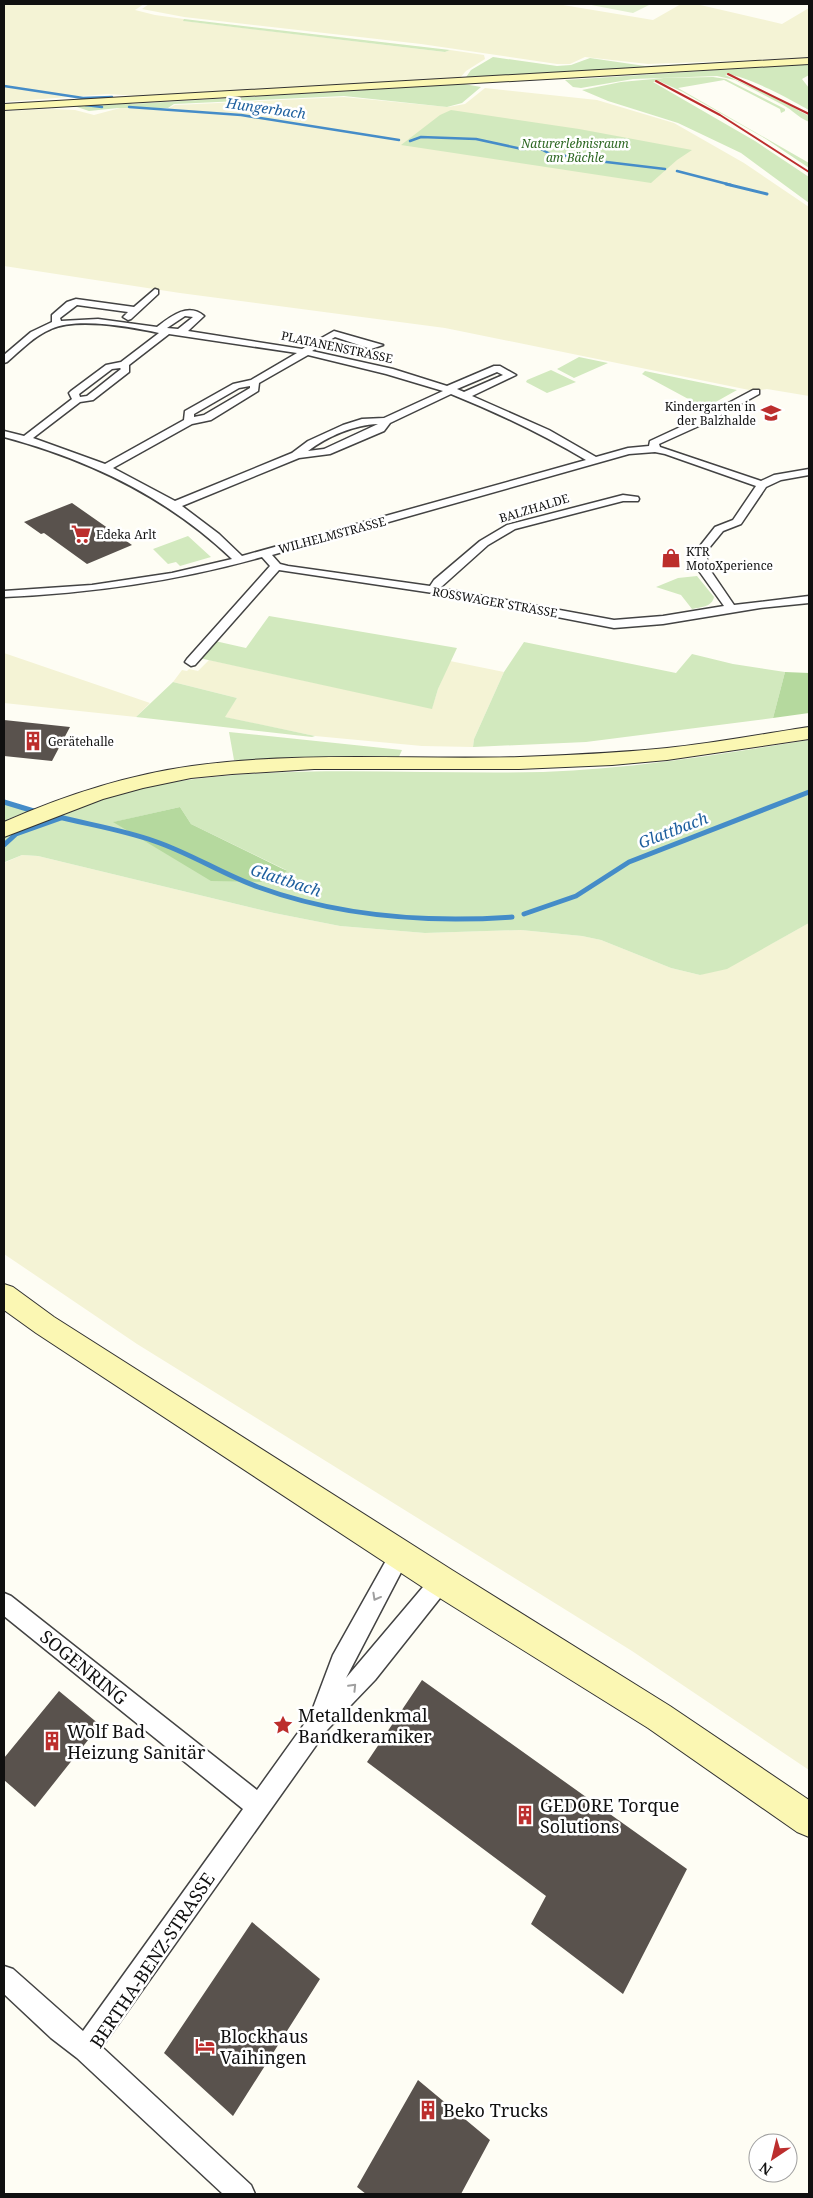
<svg xmlns="http://www.w3.org/2000/svg" width="813" height="2198" font-family="'Noto Serif',serif">
<rect width="100%" height="100%" fill="#fefdf4"/>
<path fill="#f4f3d5" d="M4 4H144L135 10 155 15 184 19V21L445 52 450 50 484 55 485 59 466 71 459 79 138 96 108 94 4 102Z
M149 4H557L653 20 681 4H696L782 24 809 8V58L648 64 585 57 570 64H557L421 44 184 17 142 9Z
M485 88 597 100 674 123 744 163 809 207V396L767 389 754 391 445 328 180 293 4 266V111L54 109 75 110 94 115 120 108 167 109 175 105 344 97 448 107 465 104Z
M4 653 150 703 136 717 4 703Z
M209 660 432 708 438 689 450 661 504 672 474 739 473 747 422 746 315 736 224 717 237 698 173 682 182 670 187 671 189 669 198 671Z
M22 855 38 856 274 913 340 926 425 933 521 930 582 936 601 940 671 968 700 975 771 944 809 923V1770L632 1651 137 1344 4 1254V863Z"/>
<path fill="#d2e9be" fill-rule="evenodd" d="M184 19 450 50 445 52 183 21Z
M493 57 557 66 571 65 590 58 645 66 805 59 464 80 471 70Z
M809 64V75L802 79 809 88V110C795 102 739 71 725 75L772 96 809 116V122C796 116 794 111 783 105L735 80 717 76 633 79 581 88 573 87 565 80Z
M664 78 713 77 726 79 785 109V111L781 113 780 109 724 80 678 88 809 163V168L766 139 683 92 659 81 653 82 755 141 809 177V203L741 153 678 123 608 101 582 90 621 82Z
M464 84 481 87 462 103 447 107 344 96 174 104 168 108H118L89 111 74 106 128 102 132 104Z
M451 110 579 129 692 150 677 160 651 183 401 145 440 115Z
M579 357 608 363 574 378 557 369Z
M551 370 576 382 547 393 526 382 527 380Z
M645 371 737 390 705 408 642 374Z
M188 536 211 557 180 566 176 562 168 564 153 549Z
M697 576 714 597C712 607 701 607 692 609L681 595 656 587 678 578Z
M269 616 457 648 438 689 432 709 199 658 215 641 246 648Z
M524 642 676 673 692 654 733 664 785 672 773 718 586 742 473 747 474 739 504 672Z
M173 682 237 698 225 717 315 736 312 737 136 717Z
M229 732 402 750 398 759 234 760Z
M809 740V923L727 969 700 975 671 968 601 940 582 936 521 930 425 933 340 926 274 913 38 856 22 855 5 862 4 860V800L34 809 8 819 23 830C73 809 126 789 180 781 300 764 422 775 543 772 632 769 722 754 809 740ZM180 807 191 824 286 870 114 822Z"/>
<path fill="#b5d99e" d="M785 672 809 673V713L773 718Z
M180 807 191 824 287 871 267 882 211 881 113 822Z"/>
<path fill="#e3f0d0" d="M586 4H651L633 13Z"/>
<g fill="none" stroke-linecap="round" stroke-linejoin="round">
<path stroke="#458cc8" stroke-width="2.5" d="M4 86 83 98 112 97
M85 105 102 107
M129 107 241 115 399 140
M410 141 421 137 476 139 522 149 539 148 552 155 591 157 598 161 665 169
M677 171 731 185"/>
<path stroke="#458cc8" stroke-width="3" d="M726 184 767 194"/>
<path stroke="#458cc8" stroke-width="5" d="M4 802 37 812
M51 815C85 824 120 829 154 841 190 853 222 874 258 887 340 917 425 923 512 917
M4 845 16 834 61 818
M524 914 576 896 629 862 809 792"/>
</g>
<path fill="#59524d" d="M72 503 132 545 87 564 44 533 41 534 24 522Z
M4 720 70 727 52 761 4 756Z
M422 1680 687 1869 623 1994 531 1924 546 1896 367 1762Z
M59 1691 100 1725 35 1807 4 1780V1758Z
M252 1922 320 1979 233 2116 164 2053Z
M418 2080 490 2140 461 2194H366L357 2187Z"/>
<g fill="none" stroke-linecap="round" stroke-linejoin="round">
<defs>
<path id="street" d="M155 289 158 290V294L131 319 128 320 123 317 128 312 77 305 60 318 61 321 98 319 157 327C170 317 188 302 204 316L188 331 302 349 334 331 383 345 371 349 335 337 312 351 393 369 447 386 494 366H500L516 375 472 396 549 430 596 457 628 448 649 446 650 441 704 416 753 390H759V394L712 420 659 444 660 447 761 481 774 475 809 469V475L781 480 766 487 741 524 723 531 709 548 706 564 734 605 809 596V603L760 608 663 624 614 628 433 593 279 570 195 665 191 666 185 662 187 659 270 566 262 557C177 581 92 593 4 597V591L92 585 172 573 232 559C167 497 90 460 4 437V431L24 436 72 399 69 393 71 391 106 365 121 362 159 333C131 327 78 317 51 329 34 336 21 350 7 362L4 363V355L31 332 52 322V315L67 302 76 299 134 307ZM185 316 193 317 178 329 167 328ZM169 334 297 353 251 380 233 384 185 411 184 420 105 464 33 438 80 402 93 400 129 372V365ZM308 355 386 374 443 391 384 418 362 419 343 425 308 441 292 453 175 501 113 468 192 424 211 420 258 391 259 383ZM120 368 121 369 87 396 80 397 79 394 112 369ZM497 372 503 375 464 392 457 389ZM250 386V388L204 415 194 417V414L239 388ZM451 394C498 413 542 434 586 460L242 556 219 534 182 506 299 458 330 454 384 431 390 423ZM378 424 324 449 308 451C328 436 354 425 378 424ZM655 452 665 454 756 486 733 520 715 527 700 546 694 564 724 606 663 616 614 620 440 588 488 545 515 529 623 501H638L639 499 638 497 623 495 507 525 480 541 434 580 430 586 288 566 280 564 272 555 629 454Z
M400 1545 407 1548 410 1555 346 1678 434 1574 441 1571 448 1574 451 1581 448 1588 375 1680 327 1730 102 2047 251 2185 255 2194H223L77 2058 51 2038 4 1994V1966L13 1969 83 2031 243 1809 4 1616V1593L11 1596 257 1790 310 1716 333 1655 393 1548Z"/>
<path id="secondary" d="M809 58V64L4 110V104Z
M809 727V739L667 760 612 765 519 769H314L232 774 191 778 143 788 103 799 4 837V822C63 796 127 775 192 766 300 751 410 760 520 757 569 755 618 753 667 748 714 743 762 734 809 727Z
M4 1284 13 1287 54 1317 452 1570 670 1706 809 1800V1837L797 1832 648 1728 430 1592 36 1333 4 1310Z"/>
</defs>
<use href="#street" stroke="#434343" stroke-width="3"/>
<use href="#secondary" stroke="#323232" stroke-width="2"/>
<use href="#street" fill="#fff" fill-rule="evenodd"/>
<use href="#secondary" fill="#fbf7b3" fill-rule="evenodd"/>
<path stroke="#bc2e2d" stroke-width="2" d="M728 74 809 114
M656 81 720 115 809 172"/>
</g>
<defs><path id="oneway-chevron" d="M-2-3.5L2.5 0L-2 3.5" fill="none" stroke-width="1.6" stroke-linecap="round" stroke-linejoin="round" transform="scale(1.25)"/></defs>
<g stroke="#9f9f9f">
<use href="#oneway-chevron" transform="translate(376 1597) rotate(119)"/>
<use href="#oneway-chevron" transform="translate(353 1687) rotate(-46)"/>
</g>
<defs>
<symbol id="school-bare" viewBox="-9 -9 18 18"><path d="M0-5L7-2L0 1L-7-2ZM-4 1L0 2.5L4 1V4Q0 6-4 4Z" fill="#bc2e2d" stroke="#fff" stroke-width="2.5" paint-order="stroke"/></symbol>
<symbol id="supermarket-bare" viewBox="-9 -9 18 18"><path d="M-6-5.5h2.5l.6 2H6L4.5 2H-2.5L-4.4-4H-6ZM-1.5 3.2a1.3 1.3 0 1 0 .1 0ZM3 3.2a1.3 1.3 0 1 0 .1 0Z" fill="#bc2e2d" stroke="#fff" stroke-width="2.5" paint-order="stroke"/></symbol>
<symbol id="shop-bare" viewBox="-9 -9 18 18"><path d="M-5-2.5h2.3a2.7 3.5 0 0 1 5.4 0H5L5.5 6h-11ZM-1.5-2.5h3a1.5 2.3 0 0 0-3 0Z" fill="#bc2e2d" stroke="#fff" stroke-width="2.5" paint-order="stroke"/></symbol>
<symbol id="building-bare" viewBox="-9 -9 18 18"><path d="M-4-6H4V6H1V3H-1V6H-4ZM-2.5-4.3h1.7v1.8h-1.7ZM.8-4.3h1.7v1.8H.8ZM-2.5-1h1.7V.8h-1.7ZM.8-1h1.7V.8H.8Z" fill="#bc2e2d" stroke="#fff" stroke-width="2.5" paint-order="stroke"/></symbol>
<symbol id="sight-bare" viewBox="-9 -9 18 18"><path d="M0-6L1.8-2.2L6-1.7L2.9 1.2L3.7 5.4L0 3.3L-3.7 5.4L-2.9 1.2L-6-1.7L-1.8-2.2Z" fill="#bc2e2d" stroke="#fff" stroke-width="2.5" paint-order="stroke"/></symbol>
<symbol id="hotel-bare" viewBox="-9 -9 18 18"><path d="M-6-4.5h1.5V1H6V5H4.5V3h-9V5H-6ZM-4 0a1.8 1.8 0 1 1 3.6 0ZM.5 0V-2.5h3Q6-2.5 6 0Z" fill="#bc2e2d" stroke="#fff" stroke-width="2.5" paint-order="stroke"/></symbol>
</defs>
<g fill-rule="evenodd">
<use href="#school-bare" x="757" y="399" width="28" height="28"/>
<use href="#supermarket-bare" x="67" y="520" width="28" height="28"/>
<use href="#shop-bare" x="657" y="544" width="28" height="28"/>
<use href="#building-bare" x="19" y="727" width="28" height="28"/>
<use href="#sight-bare" x="269" y="1711" width="28" height="28"/>
<use href="#building-bare" x="38" y="1727" width="28" height="28"/>
<use href="#building-bare" x="511" y="1801" width="28" height="28"/>
<use href="#hotel-bare" x="191" y="2032" width="28" height="28"/>
<use href="#building-bare" x="414" y="2096" width="28" height="28"/>
</g>
<g text-anchor="middle" dominant-baseline="central" stroke-width="5" stroke-linejoin="round" paint-order="stroke">
<g font-size="12" font-style="italic" fill="#2d6722" stroke="#fff">
<text x="575" y="143">Naturerlebnisraum<tspan x="575" dy="14">am Bächle</tspan></text>
</g>
<g font-size="12" fill="#101010" stroke="#fff">
<text transform="translate(337 347) rotate(12)">PLATANENSTRASSE</text>
<text transform="translate(534 508) rotate(-17)">BALZHALDE</text>
<text transform="translate(332 535) rotate(-15)">WILHELMSTRASSE</text>
<text transform="translate(495 602) rotate(10)">ROSSWAGER STRASSE</text>
</g>
<g font-size="12" fill="#101010" stroke="#fff" text-anchor="start">
<text x="756" y="406" text-anchor="end">Kindergarten in<tspan x="756" dy="14">der Balzhalde</tspan></text>
<text x="96" y="534">Edeka Arlt</text>
<text x="686" y="551">KTR<tspan x="686" dy="14">MotoXperience</tspan></text>
<text x="48" y="741">Gerätehalle</text>
</g>
<g font-size="14" font-style="italic" fill="#1e5f9e" stroke="#fff">
<text transform="translate(266 108) rotate(8)">Hungerbach</text>
</g>
<g font-size="16" font-style="italic" fill="#1e5f9e" stroke="#fff">
<text transform="translate(673 830) rotate(-21)">Glattbach</text>
<text transform="translate(286 880) rotate(18)">Glattbach</text>
</g>
<g font-size="18" fill="#101010" stroke="#fff">
<text transform="translate(84 1667) rotate(39)">SOGENRING</text>
<text transform="translate(152 1960) rotate(-56)">BERTHA-BENZ-STRASSE</text>
</g>
<g font-size="18" fill="#101010" stroke="#fff" text-anchor="start">
<text x="298" y="1715">Metalldenkmal<tspan x="298" dy="21">Bandkeramiker</tspan></text>
<text x="67" y="1731">Wolf Bad<tspan x="67" dy="21">Heizung Sanitär</tspan></text>
<text x="540" y="1805">GEDORE Torque<tspan x="540" dy="21">Solutions</tspan></text>
<text x="220" y="2036">Blockhaus<tspan x="220" dy="21">Vaihingen</tspan></text>
<text x="443" y="2110">Beko Trucks</text>
</g>
</g>
<rect width="813" height="2198" fill="none" stroke="#101010" stroke-width="10"/>
<g transform="translate(773 2158) rotate(215)"><circle r="24" fill="#ffffff" stroke="#9f9f9f"/>
<path d="M0-4L9 19L0 12L-9 19Z" fill="#bc2e2d"/>
<text y="-8" font-size="14" font-weight="bold" text-anchor="middle" fill="#101010">N</text>
</g>
</svg>
